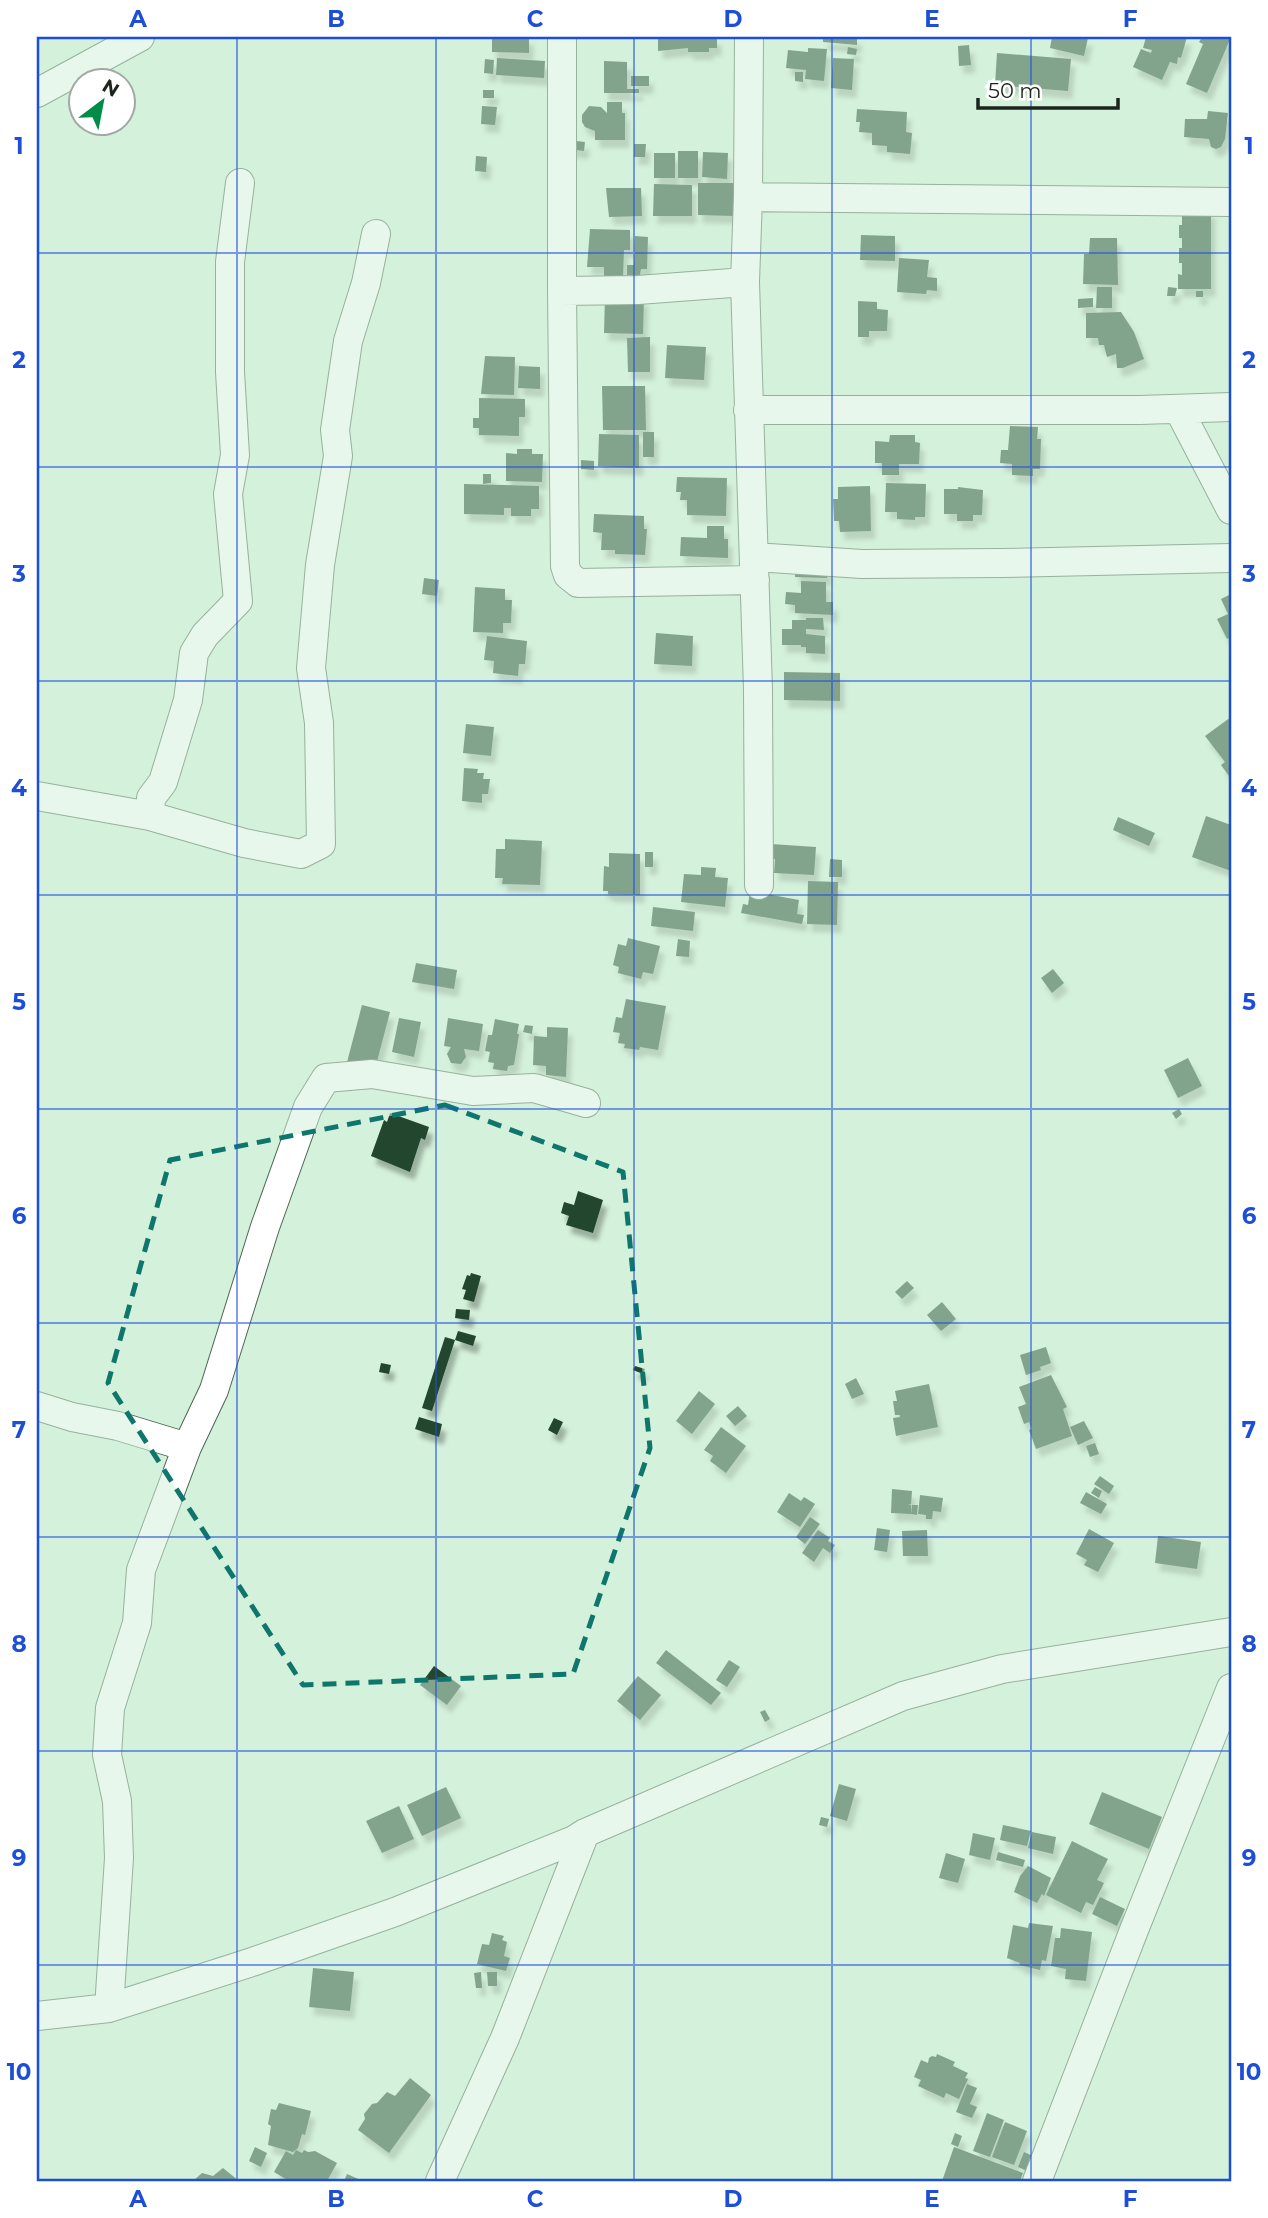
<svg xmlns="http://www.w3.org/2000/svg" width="1268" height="2218" font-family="Montserrat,sans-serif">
<defs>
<filter id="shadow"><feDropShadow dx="4.5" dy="8" stdDeviation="2" flood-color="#0004"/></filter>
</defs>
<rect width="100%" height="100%" fill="#d4f1db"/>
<path fill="#24472f" filter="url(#shadow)" d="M492 37H529V53L492 52Z
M658 37H717V48H709V52H688V48L658 51Z
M823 37H857V45L823 42Z
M1052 37 1088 38 1084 56 1050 48Z
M1146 37H1187L1181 58 1178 57 1177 64 1170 62 1162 80 1133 67 1141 49 1151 53 1152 50 1143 48Z
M1202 37H1231L1207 93 1186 84 1203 44 1199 42Z
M969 45 971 65 959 66 958 46Z
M848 47 857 49 856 55 847 54Z
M808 48 827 49 824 81 805 79 806 70 786 68 788 50 808 52Z
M997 53 1071 59 1068 91 995 85Z
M497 58 545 61 544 78 496 75Z
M833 58 854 59 852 90 831 88Z
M485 59 494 60 493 74 484 73Z
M604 61 627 62V89H639V93H604Z
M795 72H803V82L795 81Z
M631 76H649V86H631Z
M483 90H494V98H483Z
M607 102H622V113H625V140H595V131L585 127 582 122V115L589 106 601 107 607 113Z
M482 106 497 107 495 125 481 124Z
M857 109 907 112 906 132 912 133 910 154 887 152V146L872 145V133L859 132 860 122H856Z
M1208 111 1228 113 1225 139 1221 147 1216 149 1211 147 1209 139 1184 137 1185 119H1207Z
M568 140 585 142 584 151 567 149Z
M634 144H646L645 157H634Z
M678 151H698V178H678Z
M703 152 728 153 727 179 702 177Z
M654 153H675V178H654Z
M476 156 487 157 486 172 475 171Z
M698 183H734V216L698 215Z
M654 184 692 185V216H653Z
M606 188H641L642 216 609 217Z
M1182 210H1211V289H1178V274L1182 275V263H1179V248H1182V238H1179V225H1182Z
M590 229 630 230V250H624L623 277H604V267H587Z
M861 235 895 236V261L860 260Z
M635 236 648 237 647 269H641L640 275H627V265H634Z
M1090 238H1117L1118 285 1083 284 1084 254H1089Z
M899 258 929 260 927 277 937 278V291L927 290 926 294 897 292Z
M1097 287H1112V308H1096Z
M1168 287 1177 288 1175 296H1167Z
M1196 291H1203V297H1196Z
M605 297 644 298 643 334 604 333Z
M1093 298V307L1078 308V299Z
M858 301 877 302V309L888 310 887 331H869V337H858Z
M1121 312 1134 332 1144 359 1123 368H1117L1116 354 1107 357 1104 345H1099L1098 338H1086V313Z
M650 337V372H628L627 338Z
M667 345 706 347 704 380 665 378Z
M485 356 515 357 514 395 481 394Z
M519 366 540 367V389L518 388Z
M602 386H645L646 430H603Z
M479 398 525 399V417H519V436L479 435V428H473V418H479Z
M1010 426 1038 427 1037 439H1041L1040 469H1033V476L1012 475V464L1000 463 1001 450H1008Z
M643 432H654V457H643Z
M599 434 639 435V468L598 466Z
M890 435H915V442L920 443 919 464H899V475H882V463H875V441L889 442Z
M517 449H532V454H543L542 482 506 481V453L517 454Z
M581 460 594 461V470L581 469Z
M483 474H491V483L483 484Z
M677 477 727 478 726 516 687 515V500H680L681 492H676Z
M886 483 926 484 925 517H915V520L897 519V512H885Z
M464 484 539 486V509H531V516H511V508H504V515L464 514Z
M870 486 871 531 840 532 839 521H834L833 499H838V487Z
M958 487 983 490 982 515H973V521H957V514H944V489H958Z
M594 514 644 516V529H647L645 555 615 554V550H601L602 533 593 532Z
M707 526H724V539H728V558L680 556 681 537 707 538Z
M795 565 827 566V578L795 577Z
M424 578 439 580 437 596 422 594Z
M801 581 826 582V602H833V615L795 613V605L785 604 786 592 801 593Z
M475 587 505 589V600H512L511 623H503V633L473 632Z
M1231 594V637L1227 639 1217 619 1228 614 1221 599Z
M806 618H823L824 630 806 629V634L825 636V654L806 653V647H801V645H782V629H792V620H806Z
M656 633 693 636 692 666 654 664Z
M487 636 527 641 525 664H519L518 676 493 673 494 661 484 660Z
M784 672 840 673V701L784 700Z
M1231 717V774L1229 776 1221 765 1225 762 1205 736Z
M466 724 494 727 491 756 463 753Z
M464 768 478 769 477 773H484L483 779H490L488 794H482V803L462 801Z
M1206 816 1231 825V871L1192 857Z
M1118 817 1155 833 1149 846 1113 830Z
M505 839 542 841 540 885 502 884 503 878H495L496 849H505Z
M771 844 816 847 814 875 774 873 775 859H770Z
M645 852H653V867H645Z
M609 853 640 854V895L608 894V891H603L604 866 609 867Z
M830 859 842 860V877H829Z
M701 867 716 868 715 877 728 878 725 907 681 902 684 874 701 875Z
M808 881 838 882 837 925 807 924Z
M750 891 799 900 797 914 804 915 802 924 741 913 743 904 748 905Z
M653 907 695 912 693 931 651 926Z
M628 938 660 946 653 974 643 972 641 979 618 973 619 967 613 965 618 944 626 946Z
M678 939 690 941 689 957 676 956Z
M416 963 457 970 454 989 412 982Z
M1053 969 1064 983 1052 993 1041 978Z
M626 999 666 1006 658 1050 640 1047 639 1050 624 1048 625 1044 618 1043 620 1033 613 1032 616 1017 622 1018Z
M362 1005 390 1012 374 1073 346 1066Z
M399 1018 421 1022 414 1057 392 1052Z
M448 1018 483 1024 479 1051 464 1049 466 1057 461 1064 451 1063 447 1054 451 1047 444 1046Z
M495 1019 519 1024 517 1034H519L514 1065 508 1066 507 1071 493 1069 494 1063 488 1062 490 1052 485 1051 488 1035H492Z
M525 1025 533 1026 532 1034 523 1032Z
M547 1027 568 1028 566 1077 546 1075V1066L533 1065 534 1036 547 1037Z
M1188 1058 1202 1086 1178 1098 1164 1070Z
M1179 1109 1182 1114 1176 1119 1172 1113Z
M390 1113 429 1127 425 1140 421 1138 410 1172 371 1156 384 1120 387 1122Z
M578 1191 603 1200 593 1233 566 1225 569 1216 561 1213 564 1202 574 1205Z
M471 1273 481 1276 474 1302 463 1299 466 1290 462 1289 467 1275 470 1276Z
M907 1281 914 1288 902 1299 895 1292Z
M942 1302 956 1319 941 1331 927 1315Z
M456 1309 470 1310 469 1320 455 1318Z
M458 1331 476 1336 473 1346 455 1340Z
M445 1337 455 1340 432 1411 422 1408Z
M1046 1347 1051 1363 1040 1367 1041 1370 1026 1375 1020 1355Z
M381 1363 391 1365 389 1374 379 1372Z
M635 1366 645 1369 643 1374 633 1370Z
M1051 1375 1067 1407 1063 1409 1072 1436 1036 1449 1029 1430 1032 1429 1029 1422 1024 1424 1018 1407 1026 1404 1019 1387Z
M856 1378 864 1394 852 1399 845 1384Z
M929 1384 938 1427 896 1436 893 1418 900 1417V1415H895L893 1401H897L895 1391Z
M699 1391 715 1404 692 1434 676 1421Z
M738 1406 747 1416 735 1426 726 1416Z
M419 1417 442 1424 439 1437 415 1429Z
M554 1418 563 1422 557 1435 548 1430Z
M1084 1421 1093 1438 1078 1445 1070 1427Z
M721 1427 746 1446 726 1473 710 1461 713 1456 704 1450Z
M1095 1443 1099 1454 1090 1457 1086 1446Z
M1100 1476 1114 1486 1109 1494 1094 1484Z
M1095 1487 1102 1491 1099 1498 1091 1493Z
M892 1489 912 1491 911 1504H908L911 1505V1514L891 1513Z
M1086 1492 1107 1504 1101 1514 1080 1503Z
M789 1493 801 1501 804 1497 815 1504 800 1527 777 1512Z
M920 1495 943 1498 941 1512 933 1511 932 1519H926V1515L918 1514Z
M912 1505H918L917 1515 911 1514Z
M810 1517 820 1524 805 1544 796 1537Z
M877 1528 890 1530 887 1552 874 1550Z
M1089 1529 1114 1543 1098 1572 1084 1565 1087 1560 1076 1554Z
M818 1530 830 1538 828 1541 835 1545 830 1553 823 1548 814 1562 802 1553Z
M927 1530 928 1556H903L902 1531Z
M1158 1536 1201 1542 1197 1569 1155 1563Z
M666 1650 721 1693 711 1705 656 1663Z
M729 1660 740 1667 727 1687 716 1680Z
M434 1666 461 1686 447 1705 420 1685Z
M638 1676 661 1695 640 1720 617 1701Z
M765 1710 770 1719 765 1722 760 1712Z
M839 1784 856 1789 847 1821 830 1816Z
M446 1787 461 1818 422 1836 407 1805Z
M1102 1792 1162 1817 1149 1849 1089 1824Z
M399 1806 414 1839 382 1853 366 1821Z
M821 1817 829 1819 827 1827 819 1825Z
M1003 1825 1031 1831 1027 1846 1000 1840Z
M1032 1832 1056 1837 1053 1854 1028 1848Z
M973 1833 995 1838 990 1860 969 1855Z
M1072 1841 1108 1859 1097 1880 1104 1883 1093 1905 1086 1902 1081 1913 1046 1895Z
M998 1852 1025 1860 1023 1867 996 1860Z
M946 1853 965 1859 958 1883 939 1878Z
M1028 1866 1051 1878 1044 1896 1042 1894 1037 1903 1014 1892 1020 1876Z
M1100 1897 1125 1909 1117 1926 1092 1914Z
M1029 1923 1053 1926 1046 1961 1042 1960 1040 1970 1019 1965 1020 1963 1007 1958 1013 1925 1028 1928Z
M1061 1928 1092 1932 1086 1981 1065 1979 1066 1969 1051 1966 1055 1938H1060Z
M492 1933 504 1936 502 1940 507 1942 504 1956 510 1958 506 1971 477 1964 482 1944 489 1945Z
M313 1968 354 1972 350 2011 309 2007Z
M481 1972 482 1988H476L474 1973Z
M487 1972H497V1986H488Z
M937 2054 955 2062 953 2066 968 2073 965 2078 968 2079 959 2099 946 2093 944 2098 918 2086 921 2080 914 2077 921 2060 928 2063 929 2058 932 2056 936 2057Z
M410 2078 431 2095 389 2153 358 2130 365 2119 364 2114 372 2104 377 2103 387 2092 395 2096Z
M967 2084 977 2088 970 2104 977 2107 972 2118 956 2112Z
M279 2103 311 2111 305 2135 302 2134 298 2148 293 2152 268 2145 271 2126 268 2124 271 2109 276 2110Z
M987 2113 1004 2120 990 2157 973 2151Z
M1005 2122 1027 2131 1014 2165 992 2157Z
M955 2133 962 2136 958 2147 951 2144Z
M255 2147 267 2153 261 2167 249 2161Z
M954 2147 1023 2173 1020 2181H942Z
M296 2150 302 2153 304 2150 308 2152 315 2151 337 2163 327 2181H289L274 2172 286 2151 293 2155Z
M1024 2152 1033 2156 1027 2171 1018 2167Z
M223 2168 239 2181H193L202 2173 213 2176Z
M347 2174 363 2181H344Z"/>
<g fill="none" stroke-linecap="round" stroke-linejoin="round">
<defs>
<path id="minor" d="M562 37V291L565 566 568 575 578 583 755 580
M749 37 748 197 745 282 758 690 759 885
M37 93 140 37
M748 197 1231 202
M562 291 638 290 745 282
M748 410H1140L1231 407
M1179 410 1231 510
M755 557 862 564 1001 563 1231 558
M37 796 150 816 244 843 301 854 321 844 319 723 311 668 320 565 338 456 335 430 348 341 366 283 376 234
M150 816 151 798 163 782 188 700 194 653 205 635 238 601 228 494 235 455 230 372V262L240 183
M37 1406 72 1417 118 1426 187 1447
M109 2008 119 1858 117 1801 107 1755 110 1708 137 1623 141 1570 187 1447 214 1390 265 1227 308 1107 326 1078 372 1074 473 1091 534 1088 586 1103
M37 2016 109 2008 252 1962 395 1912 574 1840 585 1833 903 1696 1002 1669 1231 1632
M440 2181 505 2038 585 1833
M1037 2181 1134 1930 1231 1688"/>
</defs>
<use href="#minor" stroke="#4c6653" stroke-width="30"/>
<use href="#minor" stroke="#fff" stroke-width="28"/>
</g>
<path d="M0 0H1268V2218H0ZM445 1105 623 1172 650 1448 573 1674 303 1685 108 1383 170 1160Z" fill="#d4f1db" fill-opacity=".55" fill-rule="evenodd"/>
<path fill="none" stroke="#0f766e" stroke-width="5" stroke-dasharray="14 9" stroke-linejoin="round" d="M445 1105 623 1172 650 1448 573 1674 303 1685 108 1383 170 1160Z"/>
<path fill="none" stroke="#1d4ed8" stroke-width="2" stroke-opacity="0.55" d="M237 37V2181M436 37V2181M634 37V2181M832 37V2181M1031 37V2181M37 253H1231M37 467H1231M37 681H1231M37 895H1231M37 1109H1231M37 1323H1231M37 1537H1231M37 1751H1231M37 1965H1231"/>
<rect width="1268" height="2218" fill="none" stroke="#ffffff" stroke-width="77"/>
<g transform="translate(102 102) rotate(32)"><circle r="33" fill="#ffffff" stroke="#a3a8a5" stroke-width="2"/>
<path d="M0-5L12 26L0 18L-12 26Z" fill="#018c4a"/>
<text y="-10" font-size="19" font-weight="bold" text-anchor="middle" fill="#1a251d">N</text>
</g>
<path d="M978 98v10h140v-10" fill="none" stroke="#1a251d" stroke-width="3.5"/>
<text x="988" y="98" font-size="21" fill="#1a251d" stroke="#ffffff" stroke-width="5" paint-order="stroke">50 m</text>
<rect x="38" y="38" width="1192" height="2142" fill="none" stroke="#1d4ed8" stroke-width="2.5"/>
<g font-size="23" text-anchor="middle" font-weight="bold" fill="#1d4ed8">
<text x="138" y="27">A</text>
<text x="336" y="27">B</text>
<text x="535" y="27">C</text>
<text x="733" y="27">D</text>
<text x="932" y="27">E</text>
<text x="1130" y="27">F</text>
<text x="19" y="154">1</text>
<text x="1249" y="154">1</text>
<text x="19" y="368">2</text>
<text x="1249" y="368">2</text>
<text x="19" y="582">3</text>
<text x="1249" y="582">3</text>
<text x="19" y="796">4</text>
<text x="1249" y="796">4</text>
<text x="19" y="1010">5</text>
<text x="1249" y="1010">5</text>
<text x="19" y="1224">6</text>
<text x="1249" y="1224">6</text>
<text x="19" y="1438">7</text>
<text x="1249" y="1438">7</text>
<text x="19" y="1652">8</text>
<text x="1249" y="1652">8</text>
<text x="19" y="1866">9</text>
<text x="1249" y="1866">9</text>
<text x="19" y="2080">10</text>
<text x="1249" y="2080">10</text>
<text x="138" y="2207">A</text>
<text x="336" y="2207">B</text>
<text x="535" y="2207">C</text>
<text x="733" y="2207">D</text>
<text x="932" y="2207">E</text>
<text x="1130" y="2207">F</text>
</g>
</svg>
